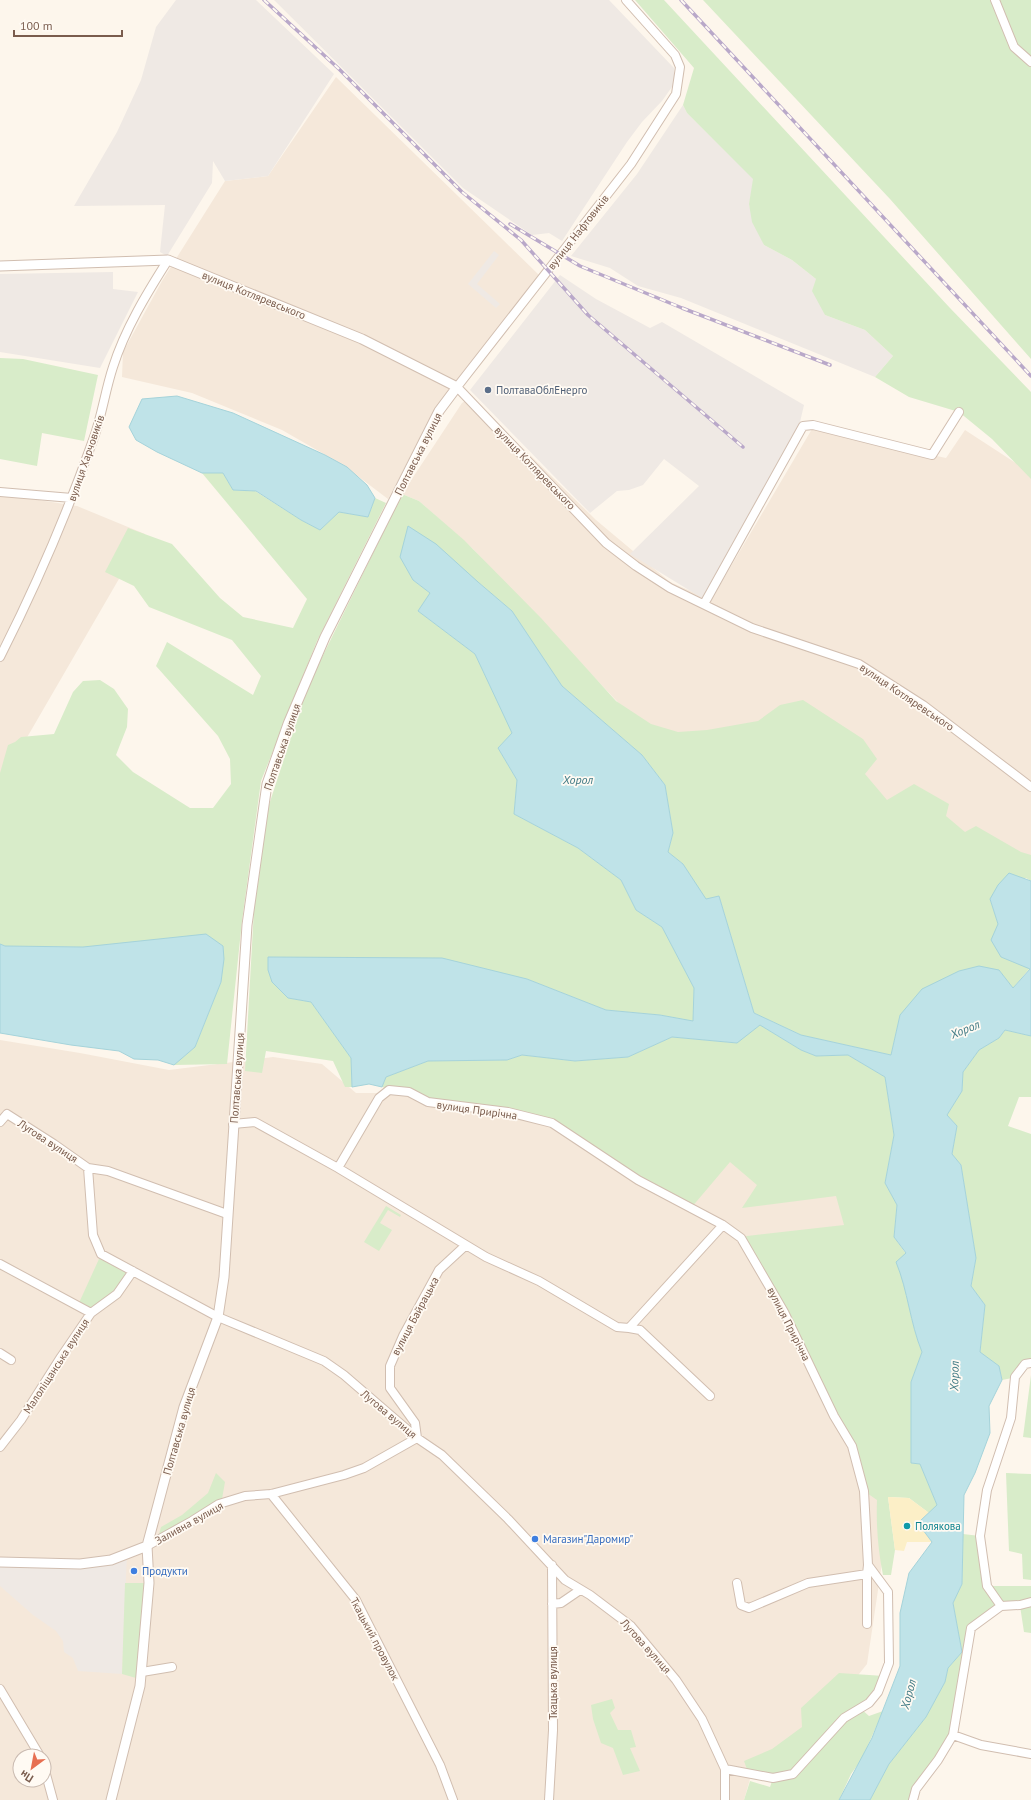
<svg xmlns="http://www.w3.org/2000/svg" width="1031" height="1800" font-family="'PT Sans',sans-serif">
<rect width="100%" height="100%" fill="#fdf6ec"/>
<path fill="#f5e8da" fill-rule="evenodd" d="M336 77 539 275 457 380 433 414 388 499 343 465 282 430 192 393 122 377 123 352 162 281 225 181 268 176Z
M471 397 596 520 670 582 711 600 812 429 946 458 965 430 1031 473V870L701 740 646 732 473 549 419 501 402 494 462 403Z
M0 494 77 506 145 534 0 784Z
M0 1040 80 1053 169 1070 273 1057 322 1064 356 1093H422L683 1141 841 1192 885 1543 867 1664 831 1709 754 1765 744 1800H0ZM20 1756H44V1780H20Z"/>
<path fill="#efe9e4" d="M176 0H256L334 74 268 176 225 181 213 161 212 183 167 256 160 252 165 205 74 206 117 132 141 80 156 27Z
M274 0H609L674 68V84L662 101 642 122 627 142 562 241 549 233 532 235 463 188Z
M683 105 687 113 754 179 749 205 764 245 792 260 816 279 825 315 865 330 893 356 875 377 681 298 638 286 610 268 571 256 637 174Z
M494 251 499 255 477 284 500 304 496 308 468 284Z
M113 272V289L138 292 100 368 0 352V274Z
M560 275 596 299 650 328 662 322 804 405 800 422 702 598 630 554 699 486 664 459 643 485 629 490 617 491 590 513 470 390Z
M127 1554 122 1674 78 1671 73 1658 64 1652 63 1641 56 1631 33 1615 0 1586V1562L80 1564Z"/>
<path fill="#d8ecc9" d="M635 0H664L950 308 1031 392V479L992 439 959 412 909 397 875 377 893 356 865 330 825 315 812 291 816 279 792 260 764 245 752 222 749 204 753 179 687 113 683 105 694 68Z
M703 0H1031V359L890 199Z
M0 358 23 359 98 375 84 441 42 433 37 466 0 459Z
M202 473H223L233 490 255 491 301 520 320 530 339 512 368 517 375 498 386 503 317 641 261 781 242 921 227 1064 174 1065 195 1047 221 982 83 947 5 946 0 944V773L8 745 15 742 21 737 54 734 73 692 83 681 100 680 114 689 128 709 127 727 116 755 133 772 190 808H213L231 784 230 759 218 736 156 666 167 642 253 695 261 676 232 640 149 607 134 586 105 572 128 528 172 544 220 598 243 617 293 628 307 599Z
M402 494 419 501 464 540 541 618 616 701 651 724 678 732 707 730 758 721 780 705 803 700 863 739 877 759 865 774 887 800 914 784 949 804 946 816 965 832 976 826 1021 852 1031 855V881L1026 878 990 899 998 924 1001 957 1030 968 1013 988 999 970 900 1015 891 1055 801 1035 754 1013 719 896 706 900 683 864 668 852 673 833 665 785 642 755 562 686 512 611 478 582 413 580 430 593 418 611 475 654 513 733 498 748 517 780 514 814 578 848 621 880 636 910 662 927 694 988 693 1022 660 1015 606 1010 527 979 324 959 268 957 288 998 311 1002 351 1058 352 1087H345L333 1061 266 1051 262 1073 245 1071 254 909 267 811 307 688Z
M760 1025 801 1050 816 1056 848 1055 885 1077 894 1135 885 1183 897 1205 894 1237 906 1254 897 1262C908 1291 910 1323 922 1352L911 1382V1463L920 1464 937 1505 929 1513 909 1498 888 1497 895 1550 891 1575H883C878 1550 876 1526 877 1500L864 1491 852 1446 741 1238 747 1236 844 1225 836 1196 742 1208 757 1185 730 1162 691 1208 552 1123 428 1102 382 1087 386 1077 428 1061 507 1060 522 1055 575 1061 628 1057 672 1037 736 1043Z
M1005 1030 1031 1036V1097H1019L1008 1126 1031 1134V1363L1012 1378 1002 1380 999 1366 980 1353 985 1305 971 1286 976 1258 961 1165 952 1154 957 1126 947 1115 962 1091 963 1072 979 1050 999 1038Z
M386 1206 401 1215 400 1217 388 1210 380 1223 392 1230 379 1251 364 1242Z
M99 1259 105 1260 130 1275 117 1294 91 1313 78 1305Z
M1031 1375V1438L1023 1437Z
M216 1473 225 1482 222 1499 190 1519 159 1534 161 1527 182 1515 208 1493Z
M1006 1473 1031 1474V1580L1023 1579 1022 1554 1009 1551Z
M963 1534 980 1536 987 1586H1031V1633L1024 1632 1020 1606H1001L971 1628 952 1735 913 1800H870L889 1764 926 1717 945 1682 948 1668 962 1652 953 1603 962 1584Z
M125 1583H145L136 1678 122 1674Z
M839 1673 884 1676 878 1692 860 1708 869 1716 883 1711 862 1759 851 1774 839 1800H744L750 1781 770 1787 773 1778 748 1772 744 1761 772 1749 802 1727 801 1708Z
M612 1699 615 1708 610 1713 618 1730H631L636 1747 630 1748 640 1771 623 1775 613 1748 601 1743 593 1719 591 1705Z"/>
<path fill="#fcefc7" d="M888 1497 909 1498 929 1513 920 1521 923 1530 932 1542H907L904 1551 895 1550Z"/>
<path fill="#bfe3e8" stroke="#a5d3da" d="M177 396 233 413 325 455 347 467 367 485 375 498 368 517 339 512 320 530 301 520 256 491 233 490 223 473H202L157 452 136 440 129 427 142 399Z
M408 526 436 544 478 582 512 611 562 686 642 755 665 785 673 833 668 852 683 864 706 899 719 896 754 1013 801 1035 891 1055 900 1015 922 989 959 971 979 966 999 970 1013 988 1030 969 1001 957 991 940 998 924 990 899 998 885 1009 873 1031 881V1036L1005 1030 999 1038 979 1050 963 1072 962 1091 947 1115 957 1126 952 1154 961 1165 976 1258 971 1286 985 1305 980 1352 999 1366 1002 1380 989 1406 990 1433 975 1473 964 1495 962 1584 953 1603 962 1652 948 1668 945 1682 926 1717 889 1764 870 1800H839L872 1738 900 1666V1613L909 1573 932 1542 923 1530 920 1521 937 1505 920 1464 911 1463V1382L922 1352C910 1323 908 1291 896 1262L906 1253 894 1237 897 1205 885 1183 894 1135 885 1077 848 1055 816 1056 801 1050 760 1025 737 1043 672 1037 628 1057 575 1061 522 1055 507 1060 428 1061 386 1077 382 1087 369 1084 352 1087 351 1058 311 1002 288 998 272 982 268 970V957L442 958 527 979 606 1010 660 1015 693 1021 694 988 662 927 636 910 621 880 578 848 514 814 517 780 498 748 512 733 475 654 418 611 430 593 413 580 400 557Z
M206 934 223 946 224 959 221 982 195 1047 174 1065 158 1060 134 1059 119 1051 71 1045 0 1033V944L5 946 83 947Z"/>
<g fill="none" stroke-linecap="round" stroke-linejoin="round">
<defs>
<path id="minor" d="M626 0 675 55 680 67 676 94 631 164 457 387 606 543 636 566 670 588 752 628 859 664 923 705 1031 787
M995 0 1014 47 1031 62
M0 492 72 498
M704 604 803 426 813 425 932 455 959 412
M0 657C36 586 67 514 93 440 102 416 105 391 113 367 125 329 147 293 168 260
M0 1122 7 1114 54 1144 88 1168 108 1171 227 1214
M233 1124 255 1122 338 1168 486 1257 539 1281 617 1327 629 1328 723 1225
M88 1168 93 1235 101 1254 218 1317 324 1361 344 1375 417 1438 442 1455 508 1519 565 1580 590 1595 631 1626 676 1680 702 1719 725 1769V1800
M338 1168 379 1098 389 1090 409 1092 428 1102 508 1112 552 1123 638 1180 723 1225 741 1238 784 1312 834 1416 852 1446 864 1491 868 1565 888 1592 889 1663 878 1692 869 1703 844 1718 793 1774 773 1778 725 1769
M0 1264 91 1313
M629 1328 640 1330 710 1396
M0 1353 11 1360
M0 1447 21 1420 61 1357 91 1313 117 1294 133 1271
M271 1494 356 1600 440 1765 453 1800
M147 1546 192 1521 219 1504 245 1496 271 1494 344 1475 364 1468 417 1438 415 1423 390 1388V1366L403 1336 439 1270 466 1245
M737 1583 741 1605 749 1608 808 1583 867 1574 868 1565
M552 1604 561 1603 580 1590
M1001 1606 1020 1605 1031 1602
M867 1624V1574
M142 1672 172 1667
M0 1689 40 1756
M953 1735 981 1745 1031 1754
M44 1767 53 1800
M549 1800 553 1730 552 1565
M913 1800 916 1789 938 1760 953 1735 971 1628 1001 1606 987 1586 980 1536 987 1490 1011 1418 1015 1377 1025 1364 1031 1363"/>
<path id="tertiary" d="M0 266 168 260 362 339 457 387 439 411 325 637 288 724 267 784 247 925 224 1277 218 1317 184 1407 147 1546 149 1583 140 1686 111 1800
M0 1562 80 1564 111 1560 147 1546"/>
</defs>
<use href="#minor" stroke="#d1beb0" stroke-width="10"/>
<use href="#tertiary" stroke="#d1beb0" stroke-width="11"/>
<use href="#minor" stroke="#fff" stroke-width="8"/>
<use href="#tertiary" stroke="#fff" stroke-width="9"/>
<defs>
<path id="rail" d="M264 0 339 69 462 192 521 240 588 315 743 447
M681 0 1031 376
M510 224 580 266 682 308 830 365"/>
</defs>
<use href="#rail" stroke="#b9a8c9" stroke-width="3.5"/>
<use href="#rail" stroke="#fffaf3" stroke-width="2" stroke-dasharray="6" stroke-linecap="butt"/>
</g>
<circle fill="#5c6f8a" stroke="#fffaf3" stroke-width="1.5" cx="488" cy="390" r="4"/>
<circle fill="#0f9aa8" stroke="#fffaf3" stroke-width="1.5" cx="907" cy="1526" r="4"/>
<g fill="#3f7fe0" stroke="#fffaf3" stroke-width="1.5">
<circle cx="535" cy="1539" r="4"/>
<circle cx="134" cy="1571" r="4"/>
</g>
<g text-anchor="middle" dominant-baseline="central" stroke-width="3.5" stroke-linejoin="round" paint-order="stroke">
<g font-size="11" fill="#7a5c4d" stroke="#fffaf3">
<text transform="translate(578 232) rotate(-52)">вулиця Нафтовиків</text>
<text transform="translate(254 295) rotate(22)">вулиця Котляревського</text>
<text transform="translate(418 454) rotate(-63)">Полтавська вулиця</text>
<text transform="translate(86 458) rotate(-71)">вулиця Харчовиків</text>
<text transform="translate(535 468) rotate(46)">вулиця Котляревського</text>
<text transform="translate(907 697) rotate(34)">вулиця Котляревського</text>
<text transform="translate(282 747) rotate(-71)">Полтавська вулиця</text>
<text transform="translate(237 1078) rotate(-86)">Полтавська вулиця</text>
<text transform="translate(477 1110) rotate(8)">вулиця Прирічна</text>
<text transform="translate(48 1141) rotate(33)">Лугова вулиця</text>
<text transform="translate(415 1316) rotate(-62)">вулиця Байрацька</text>
<text transform="translate(789 1324) rotate(63)">вулиця Прирічна</text>
<text transform="translate(56 1366) rotate(-57)">Малоліщанська вулиця</text>
<text transform="translate(389 1414) rotate(40)">Лугова вулиця</text>
<text transform="translate(179 1431) rotate(-74)">Полтавська вулиця</text>
<text transform="translate(189 1523) rotate(-29)">Заливна вулиця</text>
<text transform="translate(375 1639) rotate(62)">Ткацький провулок</text>
<text transform="translate(646 1646) rotate(48)">Лугова вулиця</text>
<text transform="translate(553 1683) rotate(-90)">Ткацька вулиця</text>
</g>
<g font-size="11" fill="#4e5e75" stroke="#fffaf3" text-anchor="start">
<text x="496" y="390">ПолтаваОблЕнерго</text>
</g>
<g font-size="11" fill="#0d838f" stroke="#fffaf3" text-anchor="start">
<text x="915" y="1526">Полякова</text>
</g>
<g font-size="11" fill="#366cbe" stroke="#fffaf3" text-anchor="start">
<text x="543" y="1539">Магазин"Даромир"</text>
<text x="142" y="1571">Продукти</text>
</g>
<g font-size="12" font-style="italic" fill="#437c86" stroke="#fffaf3">
<text x="578" y="779">Хорол</text>
<text transform="translate(965 1029) rotate(-22)">Хорол</text>
<text transform="translate(954 1376) rotate(-89)">Хорол</text>
<text transform="translate(908 1694) rotate(-75)">Хорол</text>
</g>
</g>
<g transform="translate(32 1768) rotate(212)"><circle r="19" fill="#fffaf3" stroke="#cabbb1"/>
<path d="M0-3L7 15L0 10L-7 15Z" fill="#e76f51"/>
<text y="-6" font-size="11" font-weight="bold" text-anchor="middle" fill="#7a5c4d">Пн</text>
</g>
<path d="M14 30v6h108v-6" fill="none" stroke="#7a5c4d" stroke-width="2"/>
<text x="20" y="30" font-size="12" fill="#7a5c4d" stroke="#fffaf3" stroke-width="3" paint-order="stroke">100 m</text>
</svg>
